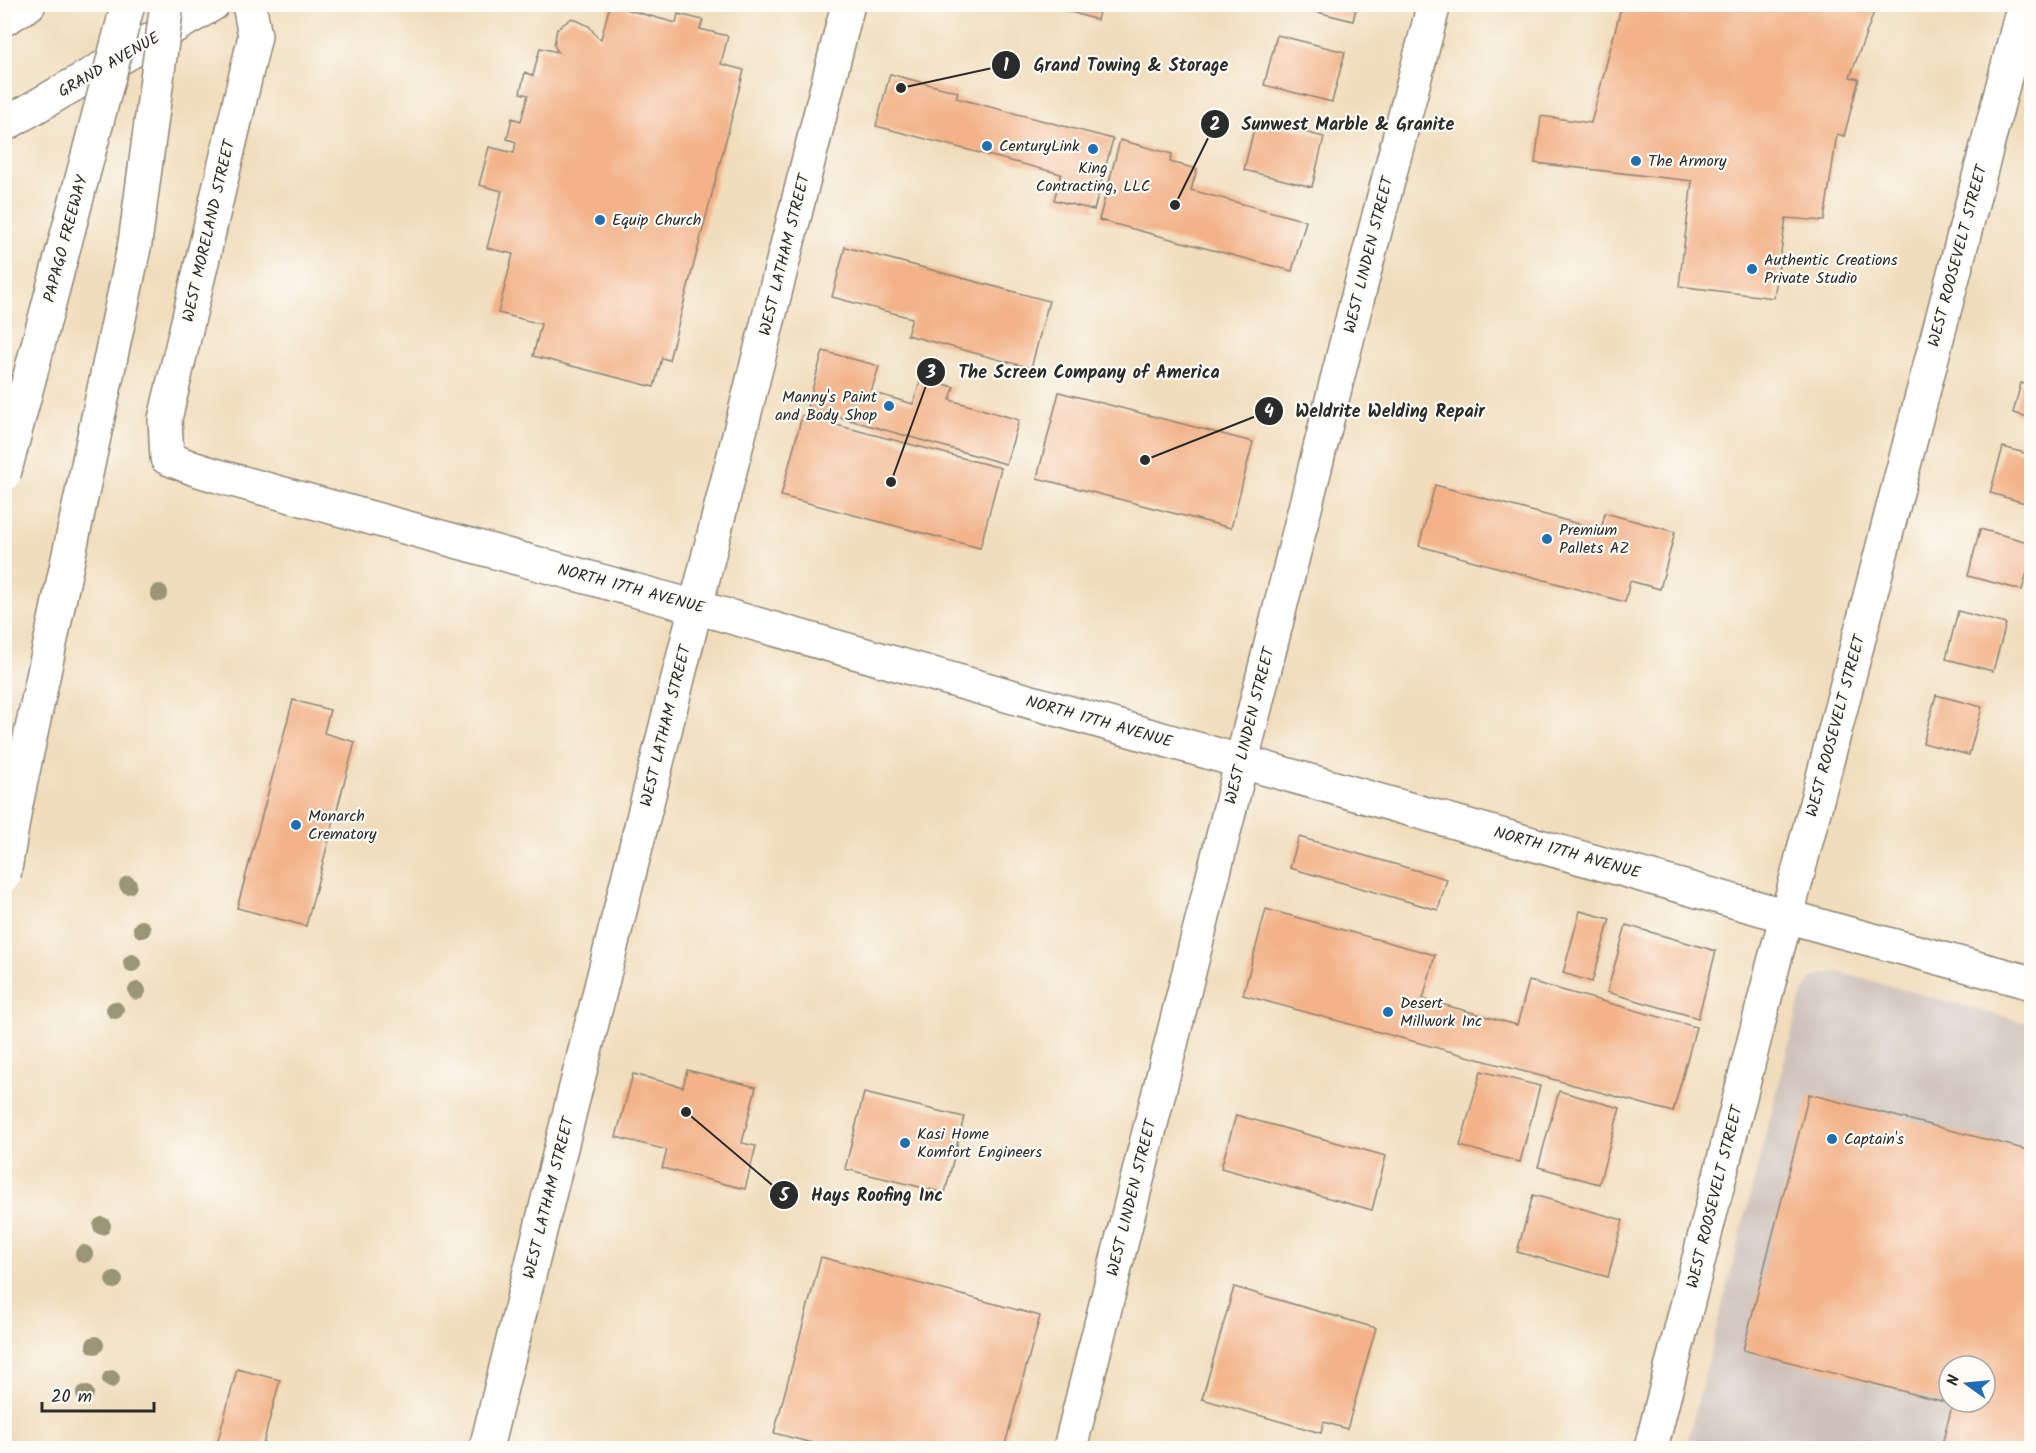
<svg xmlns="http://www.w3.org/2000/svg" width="2036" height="1453" font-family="Kalam,sans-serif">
<rect width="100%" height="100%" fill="#fdfcf7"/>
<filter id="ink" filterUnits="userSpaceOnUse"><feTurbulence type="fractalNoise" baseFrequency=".0167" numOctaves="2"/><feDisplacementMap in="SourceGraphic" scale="12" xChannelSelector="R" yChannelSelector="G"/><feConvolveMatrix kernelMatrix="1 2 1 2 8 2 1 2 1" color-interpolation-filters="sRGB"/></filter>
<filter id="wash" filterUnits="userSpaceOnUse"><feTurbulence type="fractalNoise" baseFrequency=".008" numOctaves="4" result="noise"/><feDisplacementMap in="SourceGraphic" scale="24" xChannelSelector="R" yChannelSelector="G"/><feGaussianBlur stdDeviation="1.35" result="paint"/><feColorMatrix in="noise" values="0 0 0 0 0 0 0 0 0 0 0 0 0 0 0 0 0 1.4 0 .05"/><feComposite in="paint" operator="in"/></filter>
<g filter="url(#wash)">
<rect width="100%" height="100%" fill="#f1ddbc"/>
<path fill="#cec1ba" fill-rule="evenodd" d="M1838 972 2031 1024V1448H1686L1801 996 1811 980 1823 974ZM1949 1366H1985V1402H1949Z"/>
<g id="blocks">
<path fill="#f3b288" d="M1045 4H1101L1097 20Z
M1286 4H1357L1353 21Z
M1622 4H1877L1850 77 1859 79 1844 136 1837 134 1824 221 1786 218 1774 298 1679 286 1692 181 1535 163 1541 116 1591 123Z
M610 5 676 23 678 14 703 20 700 29 728 36 721 64 744 70 669 360 662 358 654 387 533 356 541 324 498 313 513 254 487 248 502 191 479 185 489 147 514 153 516 142 507 139 512 118 521 121 528 95 520 93 525 72 533 76 540 48 558 52 554 45 557 29 572 18 589 26 597 37 601 39Z
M1277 35 1345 52 1332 102 1264 85Z
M890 74 958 92 956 98 1113 139 1094 210 1054 200 1061 174 876 126Z
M1256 120 1324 137 1312 187 1244 170Z
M1120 140 1172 154 1170 162 1197 169 1191 190 1306 221 1292 271 1099 220Z
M845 247 1049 301 1031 368 907 335 912 318 832 297Z
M823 351 879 366 871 392 913 404 921 378 954 387 950 400 1019 420 1006 464 807 408Z
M2032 374V418L2013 413 2021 383 2028 385Z
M1059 392 1253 442 1231 528 1037 478Z
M802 416 1001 468 980 548 781 496Z
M2003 447 2032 455V505L1990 493Z
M1435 485 1601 530 1605 513 1675 532 1660 589 1630 581 1625 602 1419 546Z
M1980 529 2032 543V555L2022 590 1968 576Z
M1958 611 2006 624 1993 671 1946 659Z
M1936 695 1982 707 1969 755 1923 743Z
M293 700 330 710 324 733 355 742 306 926 237 908Z
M1299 837 1447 879 1438 910 1290 868Z
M1266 909 1435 955 1423 999 1517 1025 1529 981 1696 1027 1673 1112 1243 995Z
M1580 911 1610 919 1592 982 1563 973Z
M1626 925 1716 951 1698 1018 1607 992Z
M687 1070 756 1087 742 1143 756 1146 745 1189 662 1168 667 1150 616 1137 633 1074 683 1087Z
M1481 1071 1540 1086 1520 1162 1460 1146Z
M1559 1091 1620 1108 1599 1184 1538 1167Z
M864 1093 964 1117 945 1193 845 1169Z
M1809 1094 2032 1151V1448H1941L1953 1402H1985V1366H1949V1403L1743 1350Z
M1236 1115 1386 1156 1372 1210 1221 1168Z
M1533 1195 1623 1220 1608 1277 1517 1252Z
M821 1257 1040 1316 1004 1448H831L774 1433Z
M1234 1287 1376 1328 1347 1429 1324 1422 1321 1433 1202 1399Z
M237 1369 280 1380 262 1448H216Z"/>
</g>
</g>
<g filter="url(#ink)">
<use href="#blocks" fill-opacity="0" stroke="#8e8474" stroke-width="1.5"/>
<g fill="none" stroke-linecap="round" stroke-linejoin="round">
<defs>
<path id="minor" d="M249 4 255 36 165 419 167 458 195 469 218 476 696 607 1832 929 2032 983
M486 1448 704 574 848 4
M1070 1448 1356 304 1434 4
M1651 1448 1774 962 1787 915 2024 4"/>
<path id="major" d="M4 19 29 4
M4 125 213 4"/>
</defs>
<use href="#minor" stroke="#8e8474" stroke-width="36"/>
<use href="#major" stroke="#8e8474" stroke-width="36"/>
<use href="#minor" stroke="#fff" stroke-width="33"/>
<use href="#major" stroke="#fff" stroke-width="33"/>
<defs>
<path id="highway-bridge" d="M4 474 128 4
M4 875 15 809 135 243 167 4"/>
</defs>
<use href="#highway-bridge" stroke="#8e8474" stroke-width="36" stroke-linecap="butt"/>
<use href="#highway-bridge" stroke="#fff" stroke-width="33"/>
</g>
<g fill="#9b9577">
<circle cx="159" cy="593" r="9"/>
<circle cx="128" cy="885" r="9"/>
<circle cx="142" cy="929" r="9"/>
<circle cx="132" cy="963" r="9"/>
<circle cx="137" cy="991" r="9"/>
<circle cx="115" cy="1010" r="9"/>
<circle cx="102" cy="1226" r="9"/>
<circle cx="84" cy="1254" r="9"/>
<circle cx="114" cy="1280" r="9"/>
<circle cx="95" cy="1345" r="9"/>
<circle cx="111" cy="1379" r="9"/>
<circle cx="85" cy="1394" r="9"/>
</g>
</g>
<g fill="#1f6fb2" stroke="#fdfcf7" stroke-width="2">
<circle cx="987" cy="146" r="6"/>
<circle cx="1093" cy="149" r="6"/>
<circle cx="1636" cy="161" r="6"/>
<circle cx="600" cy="220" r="6"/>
<circle cx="1752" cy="269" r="6"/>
<circle cx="889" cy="406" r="6"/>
<circle cx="1547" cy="539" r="6"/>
<circle cx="296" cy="825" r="6"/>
<circle cx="1388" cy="1012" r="6"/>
<circle cx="1832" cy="1139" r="6"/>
<circle cx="905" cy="1143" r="6"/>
</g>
<g text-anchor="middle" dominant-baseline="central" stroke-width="4.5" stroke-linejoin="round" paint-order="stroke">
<g font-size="16" fill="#2b2b2b" stroke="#fdfcf7">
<text transform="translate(109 65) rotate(-30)">GRAND AVENUE</text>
<text transform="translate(209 231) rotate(-77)">WEST MORELAND STREET</text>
<text transform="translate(66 239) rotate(-75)">PAPAGO FREEWAY</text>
<text transform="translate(785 255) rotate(-76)">WEST LATHAM STREET</text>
<text transform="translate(1369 255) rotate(-76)">WEST LINDEN STREET</text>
<text transform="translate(1958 256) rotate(-75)">WEST ROOSEVELT STREET</text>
<text transform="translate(631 589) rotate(15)">NORTH 17TH AVENUE</text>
<text transform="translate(1099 722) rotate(16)">NORTH 17TH AVENUE</text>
<text transform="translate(666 726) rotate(-76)">WEST LATHAM STREET</text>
<text transform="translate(1250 726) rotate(-76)">WEST LINDEN STREET</text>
<text transform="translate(1836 726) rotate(-75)">WEST ROOSEVELT STREET</text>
<text transform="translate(1567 853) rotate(16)">NORTH 17TH AVENUE</text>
<text transform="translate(1715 1197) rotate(-76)">WEST ROOSEVELT STREET</text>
<text transform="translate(549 1198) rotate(-76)">WEST LATHAM STREET</text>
<text transform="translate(1132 1198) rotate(-76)">WEST LINDEN STREET</text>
</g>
<g font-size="16" fill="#2b2b2b" stroke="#fdfcf7" text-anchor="start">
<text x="999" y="146">CenturyLink</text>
<text x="1648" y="161">The Armory</text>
<text x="1093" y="168" text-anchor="middle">King<tspan x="1093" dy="18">Contracting, LLC</tspan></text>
<text x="612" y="220">Equip Church</text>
<text x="1764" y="260">Authentic Creations<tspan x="1764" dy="18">Private Studio</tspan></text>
<text x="877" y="397" text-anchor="end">Manny's Paint<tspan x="877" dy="18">and Body Shop</tspan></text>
<text x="1559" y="530">Premium<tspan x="1559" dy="18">Pallets AZ</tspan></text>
<text x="308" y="816">Monarch<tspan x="308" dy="18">Crematory</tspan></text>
<text x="1400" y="1003">Desert<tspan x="1400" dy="18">Millwork Inc</tspan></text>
<text x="917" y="1134">Kasi Home<tspan x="917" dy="18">Komfort Engineers</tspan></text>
<text x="1844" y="1139">Captain's</text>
</g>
</g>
<path fill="none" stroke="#2b2b2b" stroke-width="2" d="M901 88L1006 65M1175 205L1215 124M891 482L931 372M1145 460L1269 411M686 1112L784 1195"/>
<g fill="#2b2b2b" stroke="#fdfcf7" stroke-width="2">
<circle cx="901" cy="88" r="6"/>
<circle cx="1175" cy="205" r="6"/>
<circle cx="891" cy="482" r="6"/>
<circle cx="1145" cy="460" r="6"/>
<circle cx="686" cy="1112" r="6"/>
<circle cx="1006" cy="65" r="15"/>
<circle cx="1215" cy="124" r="15"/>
<circle cx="931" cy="372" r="15"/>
<circle cx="1269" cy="411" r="15"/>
<circle cx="784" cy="1195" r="15"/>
</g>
<g font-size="18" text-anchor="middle" font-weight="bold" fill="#fff">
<text x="1006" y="71">1</text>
<text x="1215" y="130">2</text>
<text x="931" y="378">3</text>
<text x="1269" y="417">4</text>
<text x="784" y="1201">5</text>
</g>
<g font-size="18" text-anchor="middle" font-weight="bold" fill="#2b2b2b" stroke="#fdfcf7" stroke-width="4.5" stroke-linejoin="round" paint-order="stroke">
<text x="1131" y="71">Grand Towing &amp; Storage</text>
<text x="1348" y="130">Sunwest Marble &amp; Granite</text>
<text x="1089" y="378">The Screen Company of America</text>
<text x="1390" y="417">Weldrite Welding Repair</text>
<text x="877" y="1201">Hays Roofing Inc</text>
</g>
<rect width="2036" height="1453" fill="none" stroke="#fdfcf7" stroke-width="24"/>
<g transform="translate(1967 1384) rotate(285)"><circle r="28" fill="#fdfcf7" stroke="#a9a8a5" stroke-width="1.5"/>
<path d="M0-4.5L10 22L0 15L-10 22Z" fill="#1f6fb2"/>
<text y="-9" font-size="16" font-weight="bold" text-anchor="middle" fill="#2b2b2b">N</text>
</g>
<path d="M42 1402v9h112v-9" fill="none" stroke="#2b2b2b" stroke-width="3"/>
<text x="51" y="1402" font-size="18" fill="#2b2b2b" stroke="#fdfcf7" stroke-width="4.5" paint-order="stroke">20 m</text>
</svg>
